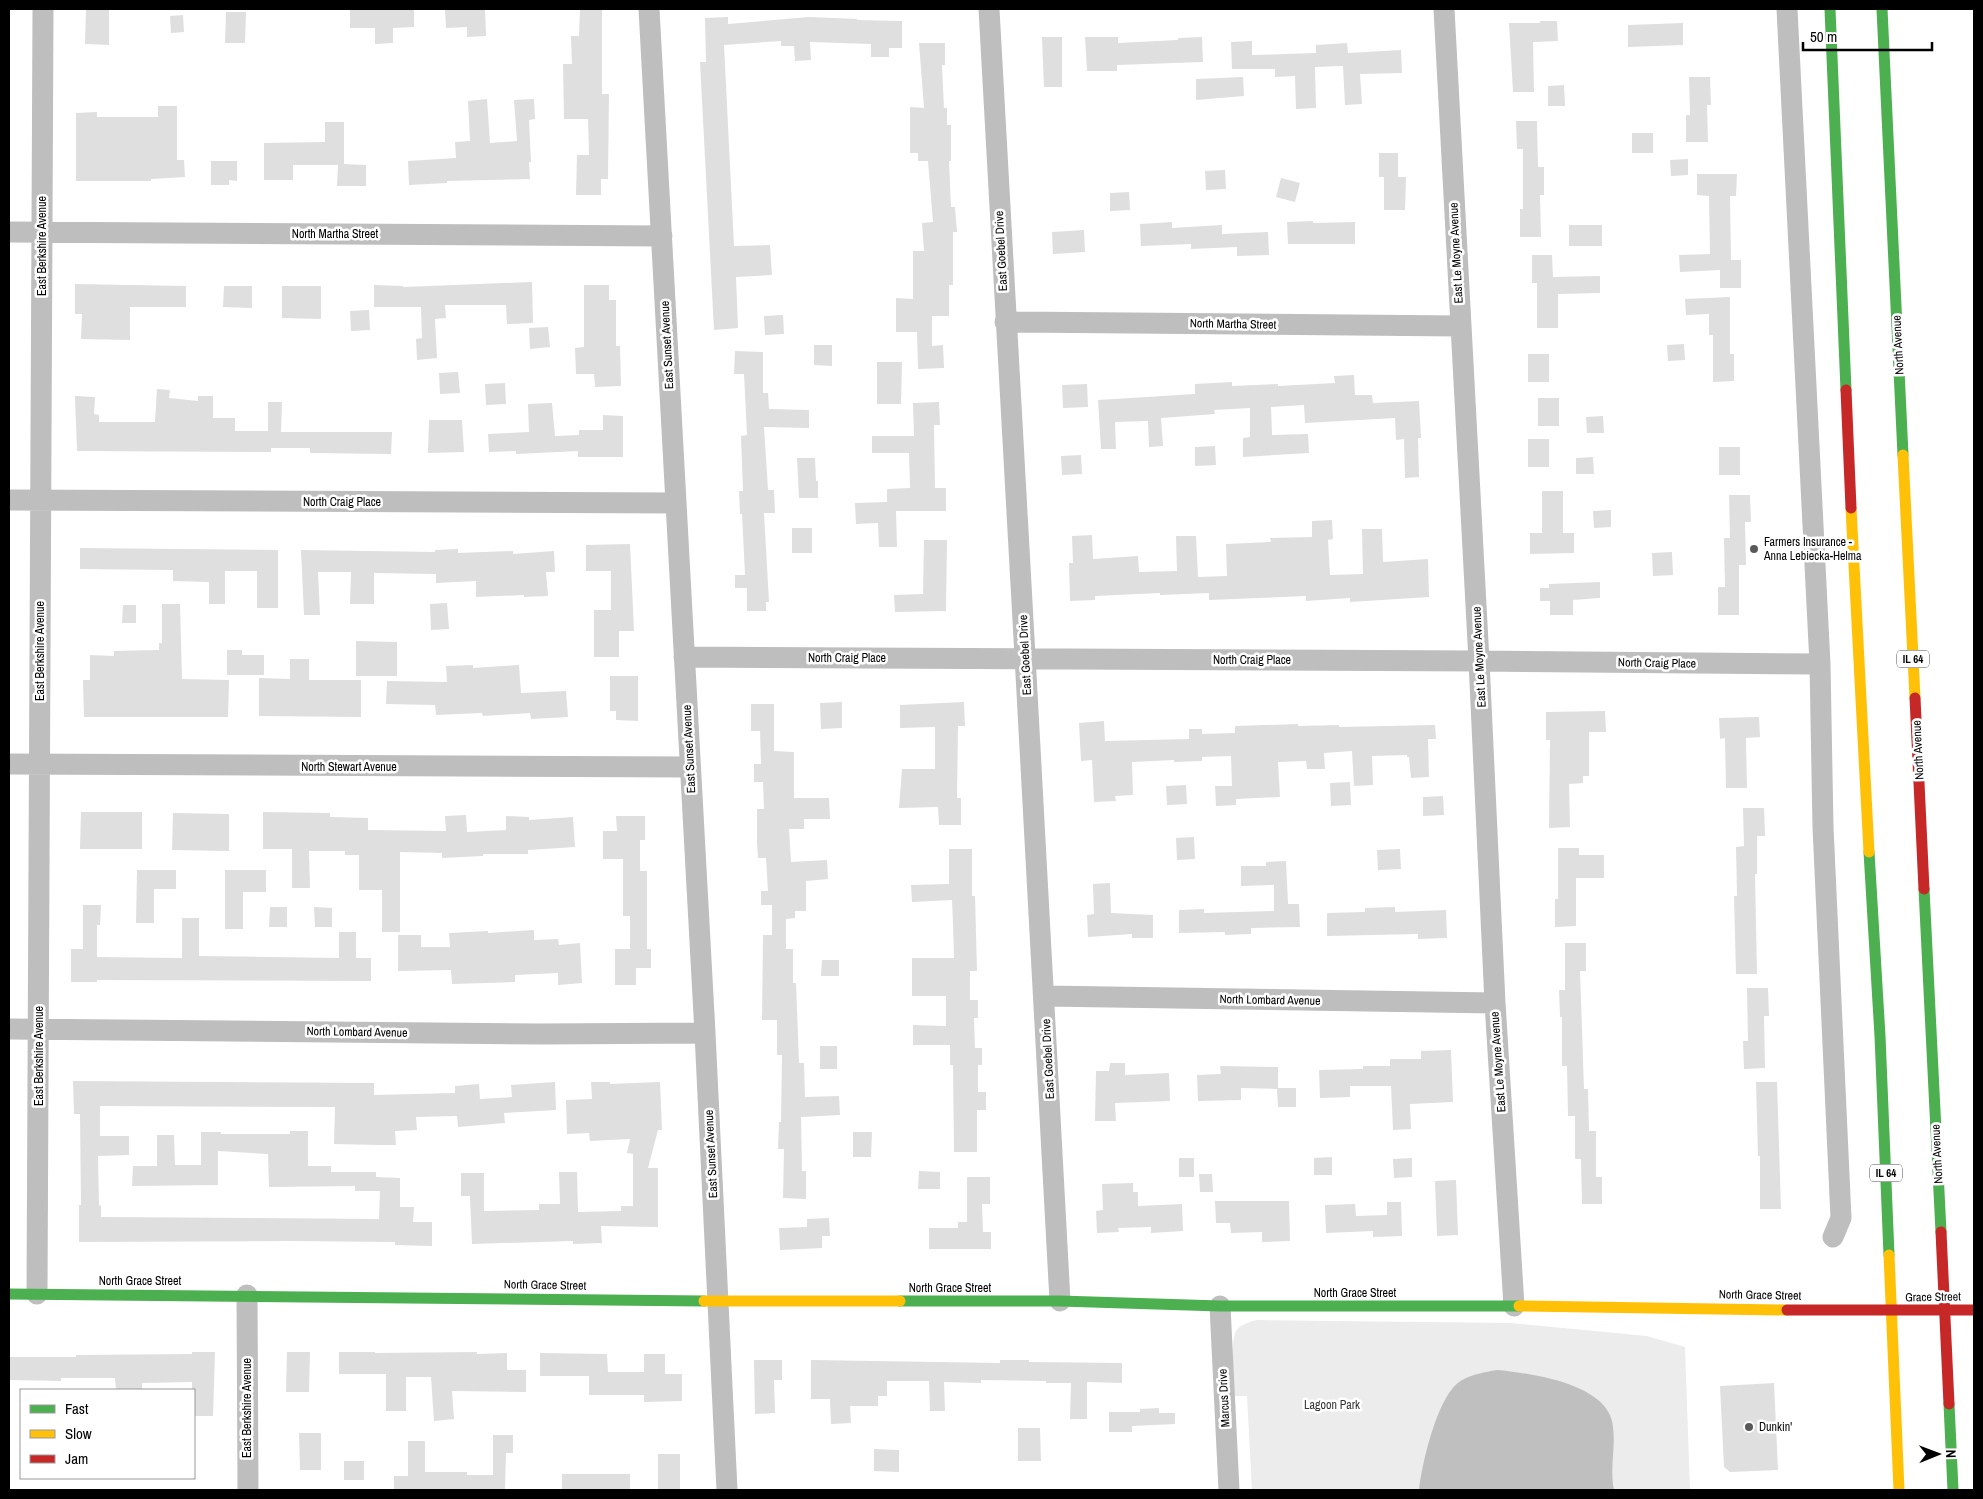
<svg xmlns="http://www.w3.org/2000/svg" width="1983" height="1499" font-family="'Archivo Narrow',sans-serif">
<rect width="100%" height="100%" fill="#fff"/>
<path fill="#ececec" d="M1257 1320 1511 1323 1647 1336 1685 1347 1690 1490H1252L1247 1396H1233C1233 1382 1230 1342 1236 1331 1241 1324 1249 1322 1257 1320Z"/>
<path fill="#bfbfbf" d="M1497 1370C1529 1373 1603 1383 1612 1421 1617 1444 1609 1467 1614 1490H1419C1422 1463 1435 1410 1452 1389 1463 1375 1481 1373 1497 1370Z"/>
<path fill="#dfdfdf" d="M86 9H109V45L85 44Z
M350 9H414V27L393 28V43L375 44V28H350Z
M445 9H485L486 36 467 37V27L446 28Z
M580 9H602V94H609L608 179H601V195H576L577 155H589L588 119H564L563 64H572L571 36H579Z
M226 12H246L245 43H225Z
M183 15 184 32 171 33 170 16Z
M728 17V24L809 17 857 19V20L902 21V48H889V57H871V44L810 42 811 60 795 61 794 46H781V41L724 45 734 246 770 245 772 275 736 277 738 328 714 330 700 62H706L705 18Z
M1540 21H1557L1558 41 1533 42 1534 92H1513L1509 23H1540Z
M1683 23V45L1628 47V25Z
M1042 37H1062V87H1044Z
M1085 37H1118V43L1178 40V38L1202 37 1203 62 1117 65V71H1087Z
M1252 41V55L1316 53V45L1347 43 1348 53 1401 50 1402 73 1360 74 1362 104 1345 105 1343 66 1315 67 1316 108 1296 109 1295 76 1275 77V69H1232L1231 42Z
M919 43H945V65H942L944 108H947V125H951V161H949L951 207H955L957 232H953V285H949V316H932V346L943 345 944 368 918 369 917 332H896V298L913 299V251H924L922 223 933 222 928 161H918V153H910V107L924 108Z
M1243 77 1244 96 1196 100V79Z
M1689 77H1710L1711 105H1707L1708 142H1686V115H1690Z
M1564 85 1565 106H1548V86Z
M487 99 490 143 517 141 514 100 534 99 535 119 529 120 531 162H529L530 179 447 181V183L409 185 408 161 456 158 455 142 470 141 468 101Z
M158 106H177V160H184L185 177 151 179V181H76V113L97 112V117H158Z
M1516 121H1537L1538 167H1544V195H1540L1541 237H1520V209H1523V149H1517Z
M325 122H344V164L366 165V186H337L338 165H293V180H264V143L325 142Z
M1632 133H1653V153H1632Z
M1379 153H1398V177H1406L1405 210H1384V177H1379Z
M1688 159V175L1671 176 1670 160Z
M211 161H237V181L229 180V185H211Z
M1225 170 1226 189 1206 190 1205 171Z
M1697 174H1737L1736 196H1730L1731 260H1741V288H1720V270L1680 272 1679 255 1710 254 1709 196 1697 195Z
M1281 178 1300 183 1295 202 1276 197Z
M1129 192 1130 210 1110 211V193Z
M1313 221V223L1355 222V244H1288L1287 222Z
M1172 222V228L1222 225V234L1268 232 1269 255 1237 256V247L1191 249V244L1141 246 1140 224Z
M1569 225H1602V246H1569Z
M1084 230 1085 252 1053 254 1052 232Z
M1532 255H1552L1553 277 1600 276V293L1558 294V328H1537V283H1532Z
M532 282 533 323 507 324 506 305H445L446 318 435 319 437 358 417 360 416 339 422 338 421 307H374V285L403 286V287Z
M75 284 186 286V307H130V340L81 339 82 314H75Z
M584 285H609V300H616V346H620L621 386 595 387 594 374H576L575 348 584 347Z
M224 286H252V308L223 307Z
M282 286H321V319L282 318Z
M1730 297V354H1734V381L1713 382V335H1709V314L1686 315 1685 299Z
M369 310 370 330 351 331 350 311Z
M783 315 784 334 765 335 764 316Z
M548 327 550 347 530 349 529 328Z
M1684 344 1685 360 1668 361 1667 345Z
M814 345H832V366L814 365Z
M735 351 763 352V393H768L769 409 809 410V428L764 427 768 490H774L775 513H764L769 602H766V611H747V588H735V575H745L742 514H740L739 491H743L741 436 747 435 744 374H734Z
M1528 354H1549V382H1528Z
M877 362H902L901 404H877Z
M458 372 460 393 440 394 439 373Z
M1354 375 1355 395H1372L1373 403 1419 401 1421 438H1418L1419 477 1405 478 1404 439 1396 440 1395 418 1305 423 1304 405 1271 407 1272 435 1308 434 1309 453 1243 457V438L1250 437V408L1214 410 1215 414 1161 418 1163 446 1149 447 1148 421 1115 422 1116 449H1101L1098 400 1195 394V384L1232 382V386L1278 384V386L1335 383 1334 376Z
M505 383 506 404 486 405 485 384Z
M1087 384 1088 407 1063 408 1062 385Z
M157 389 170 390 169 398 198 401V396H213V418H235V431H268V402H282L281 432H392L391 454 310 453V448H271V452L77 451 75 396 95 397 94 414 99 415V422H155Z
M1538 398H1559V426H1538Z
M939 402 940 425H934L935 488H946V511H896L897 547H879L878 523 856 524 855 503 887 502V489L910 488 909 453H872V436H914L913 403Z
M552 403 555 436 579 435V430H603V415L623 416V457H578V451L516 454V451L489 452 488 434 529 432 528 404Z
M1603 416 1604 433H1587L1586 417Z
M429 420H462L464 452 428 453Z
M1528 439H1549V467H1528Z
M1215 446 1216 465 1195 466V447Z
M1719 447H1740V475H1719Z
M1081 455 1082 474 1062 475 1061 456Z
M1593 457 1594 474H1576V458Z
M797 458H815L816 481H818V498H799Z
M1542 491H1563V533H1574V553L1530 554V533H1542Z
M1729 495H1750L1751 522H1745L1746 565H1739V615H1718V587H1725L1724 538H1730Z
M1611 510V527L1594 528 1593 511Z
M1332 520 1333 539 1328 540 1330 575 1363 574 1362 529H1382L1383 562 1428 559 1429 597 1350 602V598L1306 601V596L1209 600V593L1160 595V593L1095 596V600L1070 601 1069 563H1073L1072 536 1092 535 1093 559 1138 556 1139 572 1177 571 1176 536H1196L1198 577 1227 576 1226 544 1271 542 1270 538 1312 537V521Z
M792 528H812V553H792Z
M924 540H947L946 611 895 612 894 595 923 594Z
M630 544 634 631H619V657H594V610H611V571H586V545Z
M80 548 278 550V608H257V571H225V604H209V582L173 581V570L80 569Z
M458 549V553L513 551V554L554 551 555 572H546L548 596 524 597V595L476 597V581L436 583V574L374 573V604H350L351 572H318L320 615H304L301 550 435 552V550Z
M1672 552 1673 575 1653 576 1652 553Z
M1600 582V598L1573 600V615H1550V601H1540V588H1549V584Z
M447 603 449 629 431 630 430 604Z
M162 604H180L182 679 229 680 228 717H84L83 680H90V655L114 656V651L159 650V643H162Z
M123 605H136V623H122Z
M356 641 397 642V676H356Z
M227 650H242V655H264V675H227Z
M290 659H309V680H361V717L259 716V678L290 679Z
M473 665V668L519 665 521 693 566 691 568 717 531 719 530 713 483 716 482 713 436 715 435 705 386 704 387 681 447 682 446 666Z
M610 676H638V721L616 720V711H610Z
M842 702V728L821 729 820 703Z
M964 702 965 726H958L957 798H961V825H939L938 807 899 808 902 769H935V727L900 728V705Z
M751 704H774V751L794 752V798H829L830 819H804V829H789L791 862 827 860 828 879 806 881V911H795V918L786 919V949H793V983H796L799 1063H804L805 1097 839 1096 840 1115 801 1117 802 1171H806V1199L783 1198 784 1149H778L779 1122H781L782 1055H777V1020H762L763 935H772V905H761V891H768L766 858H758L757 843V809H764L763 782H754V764H761L760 731H751Z
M1605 711 1606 732H1589V776H1583V783L1569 784 1570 827 1549 828 1550 740H1546V712Z
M1759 717 1760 737 1746 738 1747 788H1726L1725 738 1720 739 1719 718Z
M1104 721 1105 741 1189 739V729H1202V734L1235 733V726L1298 724V726L1339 725V727L1435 725 1436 739H1428L1429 777 1411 778 1409 757H1407V755L1372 756 1373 785 1354 786 1352 751 1324 753 1325 769H1307L1306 761 1278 762 1280 797 1236 799V805L1216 806 1215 786H1232L1231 756 1202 757V761L1174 762V760L1132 762 1133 795 1115 796 1116 801 1094 802 1092 760 1081 761 1079 723Z
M1350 782 1351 805 1331 806 1330 783Z
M1186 785 1187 804 1167 805 1166 786Z
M1443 796 1444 815 1423 816V797Z
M1743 808H1764L1765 836H1757V874H1755L1757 974H1736L1734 896H1737L1736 847 1744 846Z
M81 812H142V849H80Z
M263 812 330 813V817L368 818V830L446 831 445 816 466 815 467 832 506 830V816L529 817V820L573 817 575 847 528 850V854H483V856L442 858V853L400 852V932H382V890H359V855H345V851H309L310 888H292V849H263Z
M173 813 229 814V851L172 850Z
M616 816H645V840H640V871H647V949H651V968H636V985H615V949H630V916H623V859H603V831H617Z
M1194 837 1195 859 1177 860 1176 838Z
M1558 848H1579V855H1604V878H1576V926L1555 927V899H1558Z
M949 849H972V896H975L977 971H970V1000H978V1018H974L975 1048H982V1065H978V1092H986V1110H977V1152H954L953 1065H950V1045H913V1025L946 1026V996H912V958H954L953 923 952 900 912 902 911 885 949 884Z
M1400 849 1401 869 1378 870 1377 850Z
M1286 861 1288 904H1299L1300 927 1251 928V934L1225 935V932L1179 933V910L1204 909V913L1274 911V885L1241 886V866H1266V862Z
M137 870H176V889H154V923H136Z
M225 870H266V892H243V929H225Z
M1110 883 1111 913 1153 915V938H1132V934L1088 937 1087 915 1094 914 1093 884Z
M83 905H101L100 925H97V957L182 958V918H199V956L339 958V932H356V958H371V981L97 980V982H71V949H83Z
M270 907H287V927H269Z
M314 907 332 908V927H315Z
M1395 907V912L1446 910 1447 938 1418 939V934L1327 936V913L1365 912V908Z
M534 930V940L558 939 559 945 580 943 582 983 558 985V973L515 975V982L452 984 451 970 398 971V935H421V947H450L449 933 488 931V933Z
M1565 943H1586V971H1580L1584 1089H1588L1589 1131H1596V1177H1602V1204H1582L1581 1159H1575V1116H1568L1567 1066H1562V1017H1560L1559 990H1565Z
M822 960H839V976H821Z
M1747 988H1768L1769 1016H1764L1765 1068 1744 1069 1743 1041H1748Z
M820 1046H837V1069H820Z
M1451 1050 1453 1102 1410 1104 1411 1129 1393 1130 1391 1086H1350V1097L1320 1098 1319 1070 1363 1069V1066H1390V1059H1421V1051Z
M1110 1063H1125V1075L1169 1073 1170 1101 1115 1103 1116 1121H1095L1096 1071H1109Z
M1220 1066 1278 1067V1088H1296V1107H1278L1277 1089 1241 1088V1100L1198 1101 1197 1075 1221 1074Z
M73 1081 374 1083V1095L455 1093V1086L479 1084 480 1099 512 1097 511 1085 555 1082 556 1110 504 1113 505 1123 458 1127 457 1116 416 1117 417 1130 395 1131 396 1145H379L334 1144 335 1107 100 1106V1136H129V1155L98 1156 99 1205 101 1206V1217L379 1219 380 1191H355V1186L269 1187 268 1154 218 1151V1185L132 1186 133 1166H157V1135H174L175 1165H201V1132H221V1134H290V1131H308V1166H331V1172H376V1177L400 1178V1207H414L413 1222H432V1246L395 1245V1242L292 1241 79 1242V1205H81L80 1114H74Z
M591 1082H610V1084L660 1082 662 1130H658L648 1168H658V1227L601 1226 602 1243 573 1244V1241L472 1244 470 1196H461V1173H484V1211L539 1210V1204H560L559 1172H577L578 1212 621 1211V1206H633V1154L627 1153 630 1139 590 1141 589 1133 567 1134 566 1100 592 1099Z
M1756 1082H1777L1781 1209H1760V1156H1758Z
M853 1132H872L871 1157H853Z
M1332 1157V1175H1314V1158Z
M1179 1158H1194V1177H1179Z
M1412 1158V1177L1394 1178 1393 1159Z
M919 1171 940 1172V1189H918Z
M1199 1174H1212L1213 1192H1200Z
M967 1177H990V1204H982L983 1232H991V1249H929V1228H958V1222H967Z
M1456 1180 1458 1235 1437 1236 1435 1181Z
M1133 1183V1192H1138V1206L1182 1204 1183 1231 1151 1233V1227L1118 1228 1119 1232 1097 1233 1096 1211 1103 1210 1102 1184Z
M1215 1201H1289L1290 1241 1262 1242V1232L1231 1233 1230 1223H1216Z
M1387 1202H1401L1402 1236 1373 1237V1231L1326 1233 1325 1205 1355 1204 1356 1216 1387 1215Z
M829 1218 830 1236H822V1248L780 1250 779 1228 807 1227V1219Z
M192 1352H215L213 1416H194V1390H192V1382L142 1383V1390H116L115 1378H61V1381L9 1380V1357H76V1355L192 1354Z
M287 1352H310L309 1392H286Z
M339 1352H375V1353L477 1352V1354L507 1353V1370H526V1392L452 1391 454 1419 434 1421 431 1377H406V1411H386V1374H339Z
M540 1353 607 1354 608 1372H644V1354H665V1374H682V1401L644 1402V1395H589V1376H540Z
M754 1360H782V1380H774L775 1413 755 1414Z
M811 1360 1000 1363V1360H1029V1362L1122 1363V1383L1087 1382V1419H1070L1071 1383H1046V1381L981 1380V1383L944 1382 945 1411H930L929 1381H887V1396H878V1406H850L851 1423 831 1424 830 1399H811Z
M1774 1383 1778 1470 1730 1472 1724 1467 1720 1386Z
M1159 1408V1413H1175V1424L1132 1426V1432H1109V1412H1140V1409Z
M1018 1428H1040L1041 1461H1018Z
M299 1433H321V1470H300Z
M493 1435H513V1453H506L505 1490H394V1476H408V1441H425V1472H467V1475H493Z
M874 1449 899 1450V1472L874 1471Z
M658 1454H680V1490H658Z
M344 1461H364V1480H344Z
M562 1474H630V1490H562Z"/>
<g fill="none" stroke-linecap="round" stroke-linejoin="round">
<path stroke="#bebebe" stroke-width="21" d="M649 9 705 1033 727 1490
M989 9C1011 440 1039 870 1060 1301
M1444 9 1479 661 1495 1003 1514 1306
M1787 9 1820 664 1823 827 1841 1218 1833 1237
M9 232 662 236
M1005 322 1460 326
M9 500 675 503
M684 657 1479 661 1820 664
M9 764 690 767
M1045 996 1495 1003
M9 1029 541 1034 705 1033
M37 1294 43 9
M247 1295 248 1490
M1220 1306 1229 1490"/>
<path stroke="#4caf50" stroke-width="11" d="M1830 9 1846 390
M1882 9 1903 455
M1869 852 1880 1036 1889 1255
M1924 889 1941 1232
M9 1294 704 1301
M900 1301H1060L1220 1306H1519
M1949 1404 1953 1490"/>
<path stroke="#ffc107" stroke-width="11" d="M1903 455 1915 698
M1851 508 1869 852
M1889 1255 1899 1490
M704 1301H900
M1519 1306 1787 1310"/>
<path stroke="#c62828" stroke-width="11" d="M1846 390 1851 508
M1915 698 1924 889
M1941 1232 1949 1404
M1787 1310H1974"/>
</g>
<g fill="#595959" stroke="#fff" stroke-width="2">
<circle cx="1754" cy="549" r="5"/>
<circle cx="1749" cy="1427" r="5"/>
</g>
<g text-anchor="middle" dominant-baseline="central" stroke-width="5" stroke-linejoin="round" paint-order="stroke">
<g fill="#fff" stroke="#4c4c4c" stroke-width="1">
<rect x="1897" y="650.5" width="32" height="17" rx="4"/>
<rect x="1870" y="1164.5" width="32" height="17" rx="4"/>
</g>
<g font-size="11" font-weight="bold" fill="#000">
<text x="1913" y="659">IL 64</text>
<text x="1886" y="1173">IL 64</text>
</g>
<g font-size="12" fill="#000" stroke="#fff">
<text x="335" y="234">North Martha Street</text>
<text transform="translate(42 246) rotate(-90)">East Berkshire Avenue</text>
<text transform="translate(1001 251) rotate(-93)">East Goebel Drive</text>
<text transform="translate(1456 253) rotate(-93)">East Le Moyne Avenue</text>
<text transform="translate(1233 324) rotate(1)">North Martha Street</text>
<text transform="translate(667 345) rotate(-93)">East Sunset Avenue</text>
<text transform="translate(1898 345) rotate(-93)">North Avenue</text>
<text x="342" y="502">North Craig Place</text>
<text transform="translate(40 651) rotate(-90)">East Berkshire Avenue</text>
<text transform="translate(1025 655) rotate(-93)">East Goebel Drive</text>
<text transform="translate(1479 657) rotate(-93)">East Le Moyne Avenue</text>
<text x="847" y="658">North Craig Place</text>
<text x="1252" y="660">North Craig Place</text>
<text transform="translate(1657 663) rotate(1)">North Craig Place</text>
<text transform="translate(689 749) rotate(-93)">East Sunset Avenue</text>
<text transform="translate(1918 750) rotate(-93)">North Avenue</text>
<text x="349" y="767">North Stewart Avenue</text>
<text transform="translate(1270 1000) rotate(1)">North Lombard Avenue</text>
<text transform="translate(357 1032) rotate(1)">North Lombard Avenue</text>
<text transform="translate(39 1056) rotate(-90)">East Berkshire Avenue</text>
<text transform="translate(1048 1059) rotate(-93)">East Goebel Drive</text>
<text transform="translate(1498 1062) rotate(-94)">East Le Moyne Avenue</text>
<text transform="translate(711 1154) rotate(-93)">East Sunset Avenue</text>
<text transform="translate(1937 1154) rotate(-93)">North Avenue</text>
<text x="140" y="1281">North Grace Street</text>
<text transform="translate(545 1285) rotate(1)">North Grace Street</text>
<text x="950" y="1288">North Grace Street</text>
<text x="1355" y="1293">North Grace Street</text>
<text transform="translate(1760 1295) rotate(1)">North Grace Street</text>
<text transform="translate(1933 1297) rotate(-1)">Grace Street</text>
<text transform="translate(1224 1398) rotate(-93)">Marcus Drive</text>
<text transform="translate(247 1408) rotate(-90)">East Berkshire Avenue</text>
</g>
<g font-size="12" fill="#000" stroke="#fff" text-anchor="start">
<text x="1764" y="542">Farmers Insurance -<tspan x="1764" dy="14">Anna Lebiecka-Helma</tspan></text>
<text x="1759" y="1427">Dunkin'</text>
</g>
<g font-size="12" fill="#333" stroke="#fff">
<text x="1332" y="1405">Lagoon Park</text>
</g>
</g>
<rect width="1983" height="1499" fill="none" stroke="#000000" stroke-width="20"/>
<rect x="20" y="1389" width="175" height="90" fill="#ffffff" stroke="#999999"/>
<rect x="30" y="1405" width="25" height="8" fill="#4caf50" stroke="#999999"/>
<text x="65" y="1414" font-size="15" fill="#000000">Fast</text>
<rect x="30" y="1430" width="25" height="8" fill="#ffc107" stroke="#999999"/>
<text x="65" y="1439" font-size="15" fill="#000000">Slow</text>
<rect x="30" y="1455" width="25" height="8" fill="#c62828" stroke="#999999"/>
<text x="65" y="1464" font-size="15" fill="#000000">Jam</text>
<g transform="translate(1938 1454) rotate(89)" stroke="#ffffff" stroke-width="4" paint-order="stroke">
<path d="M0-4L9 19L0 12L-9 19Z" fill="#000000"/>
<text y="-8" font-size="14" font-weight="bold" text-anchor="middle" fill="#000000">N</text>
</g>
<path d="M1803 42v8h129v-8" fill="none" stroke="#000000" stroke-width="2.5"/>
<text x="1810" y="42" font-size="15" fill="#000000" stroke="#ffffff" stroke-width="4" paint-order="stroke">50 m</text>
</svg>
